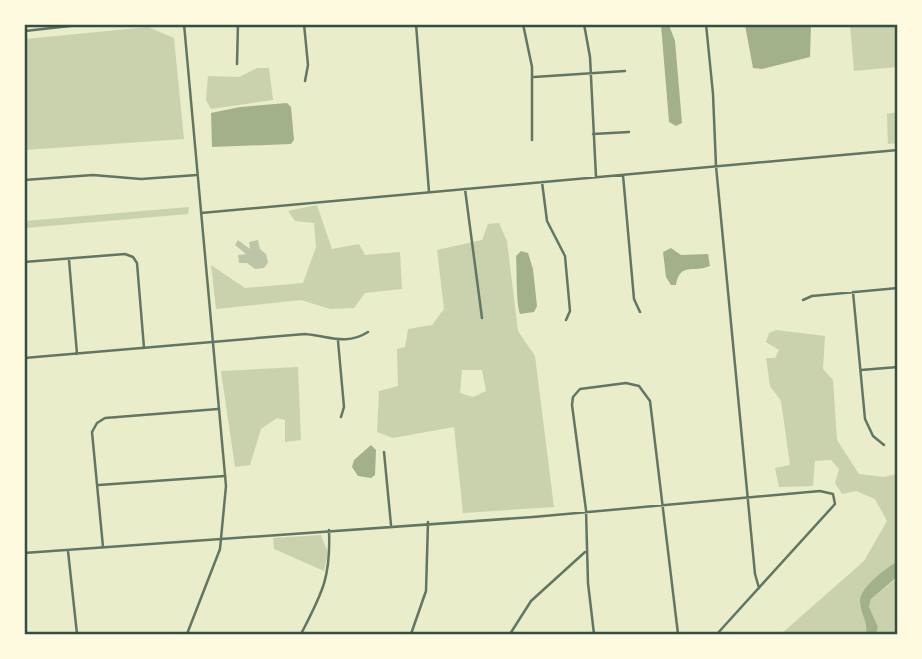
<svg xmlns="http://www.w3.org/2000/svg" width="922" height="659" font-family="'Public Sans',sans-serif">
<rect width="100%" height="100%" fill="#e9edc9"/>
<path fill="#cad2ad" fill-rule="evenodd" d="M850 25H897V67L854 71Z
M148 27 174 38 184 139 25 150V39Z
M257 68H269L273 100 211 109 206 100 208 76 239 77Z
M897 112V143L888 144 887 114Z
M317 205 332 249 359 244 365 255 400 252 402 289 365 293 354 308 330 309 301 300 216 309 211 265 245 288 303 283 316 247 314 223 295 221 288 211Z
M189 207 188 214 25 228V221Z
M499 223 507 241 518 331 535 356 554 507 463 513 454 427 393 438 377 432 379 391 398 386 397 349 405 347 408 329 432 325 444 309 437 250 482 240 488 224ZM462 370H482L486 391 473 397 460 393Z
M776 330 825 336 823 369 833 380 837 440 859 474 884 477 897 474V562L860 602 868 623 866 634H781L864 561 887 521 875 499 856 491 842 494 835 483 839 469 831 460 815 461 813 486 779 487 775 468 790 465 781 401 770 386 766 358H775L779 350 766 342 769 333Z
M298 367 301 440 285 442V420L277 418 261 429 250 465 235 467 221 371Z
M321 535 328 553 324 571 274 549 273 538Z
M897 578V634H876L878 627 869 607 871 599Z"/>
<path fill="#a3b18a" d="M661 25H669L675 41 682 123 676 126 669 122Z
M745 25H811L810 57 762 69 753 68Z
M287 103 291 107 294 140 291 144 212 147 211 113 240 107Z
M671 248 681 255 708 254 710 266C693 273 680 262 676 285H671L666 277 663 252Z
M521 251 528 253 533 269 537 306 534 312 520 314C516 303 517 271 516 256Z
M371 445 376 450 375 475 371 478 358 476 352 467 354 460Z
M897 562V577L871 599 869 607 878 627 876 634H866C868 621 861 615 860 602 859 588 886 568 897 562Z"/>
<path fill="#bcc5a7" d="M238 240 250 249 249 242 258 240 260 249 266 254 268 262 264 268 255 269 247 263H239L238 255 246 254 235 245Z"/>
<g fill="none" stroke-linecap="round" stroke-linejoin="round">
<path stroke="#617663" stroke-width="2.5" d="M304 24 308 65 305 81
M416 24 429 192
M523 24 532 67V140
M584 24 590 57 596 177
M706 24 713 94 716 166 755 574 759 588
M237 64 238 24
M534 77 625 71
M593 134 629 132
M623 175 634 299 640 312
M24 180 93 175 141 179 197 175
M542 182 547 221 565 256 570 311 566 320
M465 189 482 318
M201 213 898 150
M69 260 77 354
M24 262 125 254 133 257 137 263 144 348
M853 292 865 419 873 436 884 445
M803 300 812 296 898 288
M338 341 344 407 341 417
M24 358 305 334C329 336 346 346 368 332
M861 370 898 367
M384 452 391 525
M99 485 225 476
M103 547 92 432 97 423 105 418 218 409
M68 551 77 634
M24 553 533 517 820 491 833 494 835 504 717 634
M301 634C322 593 331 578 329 530
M411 634 426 591 428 522
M510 634 531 601 585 552
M594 634 588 583 586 510 572 405 573 397 580 389 626 383 639 386 650 401 678 634"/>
<path stroke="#617663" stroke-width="2.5" d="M184 24 226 486 220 549 187 634
M25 31 88 24
M24 32 25 24"/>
</g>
<rect width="922" height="659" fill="none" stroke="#fefae0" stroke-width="52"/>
<rect x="26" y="26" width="870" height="607" fill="none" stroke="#344e41" stroke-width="2.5"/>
</svg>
